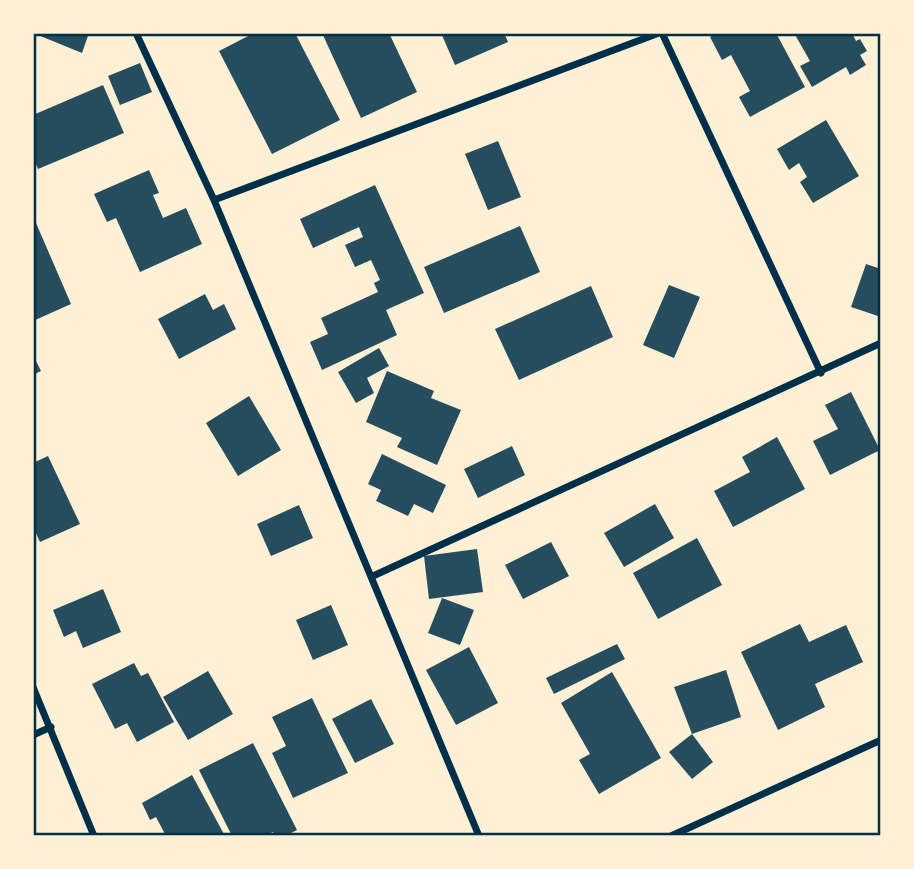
<svg xmlns="http://www.w3.org/2000/svg" width="914" height="869" font-family="'Asap Condensed',sans-serif">
<rect width="100%" height="100%" fill="#fdf0d5"/>
<path fill="#264d5e" d="M33 33H89L82 53Z
M254 33H295L340 120 272 154 219 51Z
M322 33H389L417 92 361 118Z
M441 33H504L508 42 455 65Z
M717 33H776L805 87 750 117 739 97 750 91 731 55 722 60 710 37Z
M794 33H852L856 41 860 39 867 51 860 55 866 65 850 75 846 67 812 87 800 66 810 61Z
M140 63 152 92 120 105 108 76Z
M103 85 124 133 38 169 33 157V115Z
M826 120 859 176 813 203 800 182 807 177 799 163 789 170 777 149Z
M498 141 521 197 488 210 465 154Z
M149 170 159 193 153 195 163 218 186 208 202 244 140 272 116 218 107 222 94 194Z
M375 185 424 293 386 310 397 335 322 370 310 342 328 334 321 318 378 292 374 283 380 280 371 260 355 267 345 245 363 237 359 227 313 248 300 219Z
M33 216 71 304 33 321Z
M520 226 540 272 444 313 424 267Z
M866 264 881 269V317L851 307Z
M669 285 700 297 674 358 643 345Z
M591 286 613 337 519 380 495 329Z
M205 294 213 310 224 304 236 329 179 359 158 319Z
M379 348 389 366 367 378 374 393 356 403 338 372Z
M33 355 41 371 33 375Z
M387 371 434 391 431 398 461 410 437 465 397 447 402 438 366 422Z
M851 392 880 450 830 475 813 441 838 429 825 405Z
M249 396 281 450 238 476 206 423Z
M777 437 805 489 733 527 714 491 750 472 742 457Z
M512 446 525 475 478 498 464 469Z
M382 454 446 485 433 513 414 504 408 516 376 501 381 490 368 484Z
M48 456 80 524 40 542 33 527V463Z
M655 504 674 538 624 567 604 533Z
M299 505 313 538 271 556 257 524Z
M697 538 722 585 658 619 633 573Z
M551 542 569 576 523 599 505 565Z
M477 549 483 592 429 599 424 556Z
M103 589 121 632 83 648 76 631 64 637 53 610Z
M442 598 474 610 460 645 428 633Z
M331 605 348 645 313 660 296 620Z
M800 624 809 642 846 625 863 662 815 684 825 707 778 730 741 652Z
M617 644 625 659 554 694 546 678Z
M469 647 498 703 456 725 426 670Z
M134 663 141 676 148 673 174 722 137 742 127 723 115 729 92 684Z
M726 670 741 717 692 734 674 687Z
M208 671 233 714 188 740 163 697Z
M612 672 661 758 599 794 579 760 590 754 561 703Z
M312 698 348 773 293 798 272 753 286 746 272 717Z
M371 699 394 744 355 763 332 719Z
M692 734 713 762 692 779 669 752Z
M253 743 297 830 285 836H275L273 832 265 836H232L199 770Z
M192 775 225 836H166L156 817 150 820 142 803Z"/>
<g fill="none" stroke-linecap="round" stroke-linejoin="round">
<path stroke="#003049" stroke-width="7" d="M136 33 214 200 479 836
M662 33 821 373
M214 200 659 33
M373 576 881 343
M33 687 94 836
M33 735 51 727
M671 836 881 740"/>
</g>
<rect width="914" height="869" fill="none" stroke="#fdf0d5" stroke-width="70"/>
<rect x="35" y="35" width="844" height="799" fill="none" stroke="#003049" stroke-width="2.5"/>
</svg>
